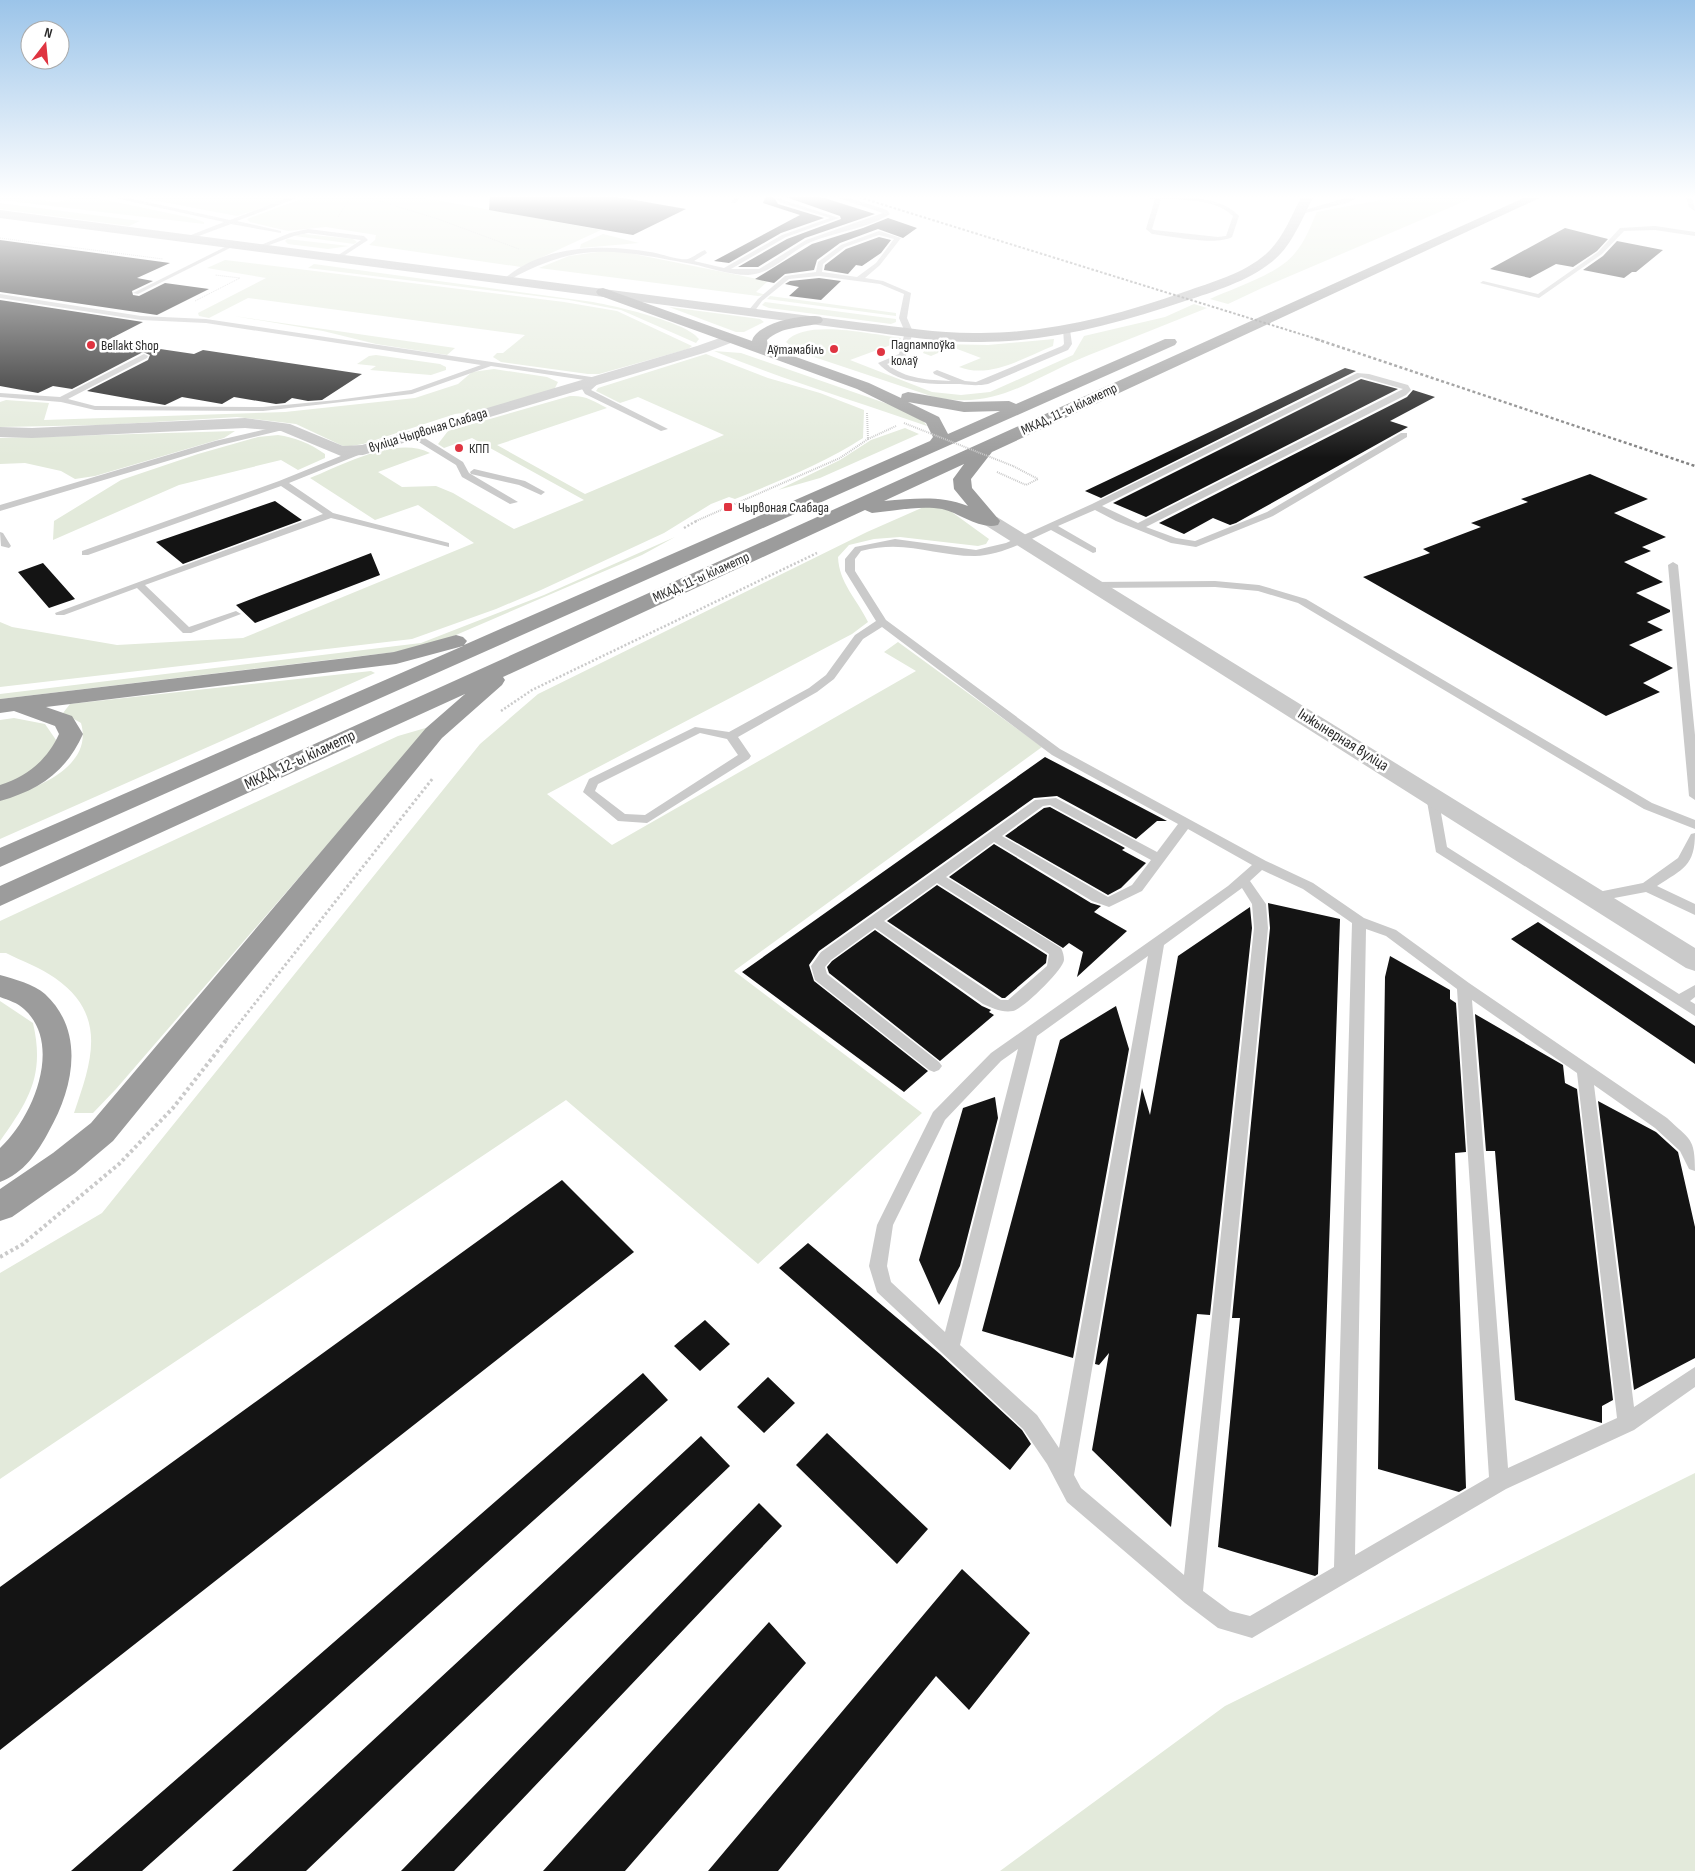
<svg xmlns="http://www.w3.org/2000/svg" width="1695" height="1871" font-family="'Sofia Sans Condensed',sans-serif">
<rect width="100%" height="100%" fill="#fff"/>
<path fill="#e3eadb" d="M0 196 58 202 77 196H87L192 218 204 222V224L0 200Z
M131 196H296L237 216Z
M309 196H414L601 230 521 267 369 245 375 240 376 235 326 227 288 231 250 222 247 219Z
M1402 196H1477L1262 288 1228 304 1210 299C1234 288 1279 274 1295 253 1305 242 1311 225 1317 212Z
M0 203 140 221 129 226 0 209Z
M304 234 353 239 357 242 354 244 295 236Z
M603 234 639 243 580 248 581 244Z
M287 239 349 246 328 249 288 244 285 241Z
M605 251H619L768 281 756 292 766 295 758 296 539 268 569 256Z
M225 260 564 302 617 311 692 346 688 349 599 374H588L501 362 493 357 497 353H503L525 335 248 298 209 318 199 316 198 313 266 278 207 268Z
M314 264 593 302C615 306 687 322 699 339L696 343 621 310 569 300 308 268Z
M770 296 896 313V316L767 299Z
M765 302 896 319V322L891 324 769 308 762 305Z
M1194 304 1207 308C1168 324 1129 339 1089 355 1033 377 998 411 934 397L796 351 786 342C805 318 873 335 901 338L899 342 850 360 932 392 961 395 990 392 1073 355 1084 336 1165 317Z
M669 307 760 319 764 322 744 332H736Z
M234 316 455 348 447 355 376 344 323 331Z
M1054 339 1053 346C1023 358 990 379 959 367L981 358 952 347 931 356 923 353 926 346 937 344 988 345Z
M714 351 741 353 905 410 920 417 927 426C856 401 784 380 714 351Z
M706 354 768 378 820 393 864 410 863 438C823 464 779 481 735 499L729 497 711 504 664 533 541 590 496 609 412 639 0 687V622L12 627 117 645 243 638 474 543 418 505 375 520 310 478C342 465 397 435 430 453L378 472 402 487 436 486 453 493 514 529 584 500 472 438 444 448 438 444 448 431 570 396C585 395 594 401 607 408L497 445 585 494 724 435 638 397 620 403 596 391 598 388Z
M376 355 440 364 446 367V370L431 375 370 370 376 366 357 364 369 356Z
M494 369 547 377 558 382 554 390 485 410 455 414 363 444 345 447 296 424 237 417 104 425 0 427V402L6 400 49 403 44 420 285 412 415 398 458 384 472 372Z
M905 428 919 434 820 478 778 490 840 460 871 440Z
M235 431 224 438 95 476 75 479 61 471 25 463 0 464V438Z
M278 435C294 437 311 444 325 454V458L298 470 281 460 179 485 53 540 54 521 121 480 198 454 258 437Z
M926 506 949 510 989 539 986 544 978 546 900 537 874 539 849 545 838 557C839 583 857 599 868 622L852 634 547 794 612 845 916 671 884 652 898 642 1042 747 734 971 922 1113 758 1264 566 1100 0 1479V1273L102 1213 480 744 538 694 867 532Z
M675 537 642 555 442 641 395 652 0 699V694L421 643 544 595Z
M371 671 375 673 0 839V799C33 790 94 768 81 723L63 713 70 704Z
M14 718 45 724 56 740C48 765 22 777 0 787V720Z
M429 727 116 1089 93 1113H74C92 1061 108 1015 55 978 41 968 22 961 6 953H0V921L398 736Z
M0 1001 33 1023C45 1075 29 1100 0 1141Z
M1695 1473V1871H1000L1225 1706Z"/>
<path fill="#141414" d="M490 196H612L686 209 633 235 489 210Z
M766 196H773L778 204 824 218 781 233 729 263 714 261 800 215 763 203Z
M783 196H818L875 214 805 238 758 267H738L787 239 841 219 840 216Z
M888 218 917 228 903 238 878 229 840 243 817 260 814 270 785 274 774 283 755 279 812 244 863 228Z
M1565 228 1608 239 1597 251 1573 267 1556 264 1530 278 1490 269Z
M879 237 891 240 881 253 862 266 856 265 848 274 824 270 825 265 846 249Z
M0 240 170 263 137 278 153 281 132 291 133 295 139 296 165 283 209 289 157 315 0 292Z
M1617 241 1663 250 1636 272H1632L1624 278 1583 270 1603 256Z
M819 278 841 281 821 300 789 296 799 287 785 284 790 281Z
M0 300 143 322 106 341 194 354 203 350 362 374 322 400 308 401 292 398 285 403 276 404 234 397 222 404 182 397 165 405 87 391 148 360 150 355 143 352 72 389 53 386 38 393 0 386Z
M1345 368 1356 371 1101 498 1085 491Z
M1361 379 1398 389 1146 517 1113 503Z
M1413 390 1435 397 1390 421 1408 427 1236 523 1230 525 1213 518 1184 534 1159 523 1407 397Z
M1590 474 1648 499 1614 513 1666 537 1642 547 1651 551 1624 562 1663 582 1636 593 1670 610V612L1647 622 1663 630 1629 645 1673 668 1643 683 1660 692 1606 716 1363 577 1430 553 1423 549 1481 527 1471 523 1528 502 1521 499Z
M275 501 302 520 183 564 156 542Z
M371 553 380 575 255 623 236 605Z
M43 563 75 599 49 608 18 572Z
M1045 757 1167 821H1157L1136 839 1057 796 1034 798 819 951 809 965 814 981 928 1071 904 1092 742 972Z
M1050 807 1125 848 1122 850 1146 863 1121 888 1108 895 1005 836 1044 808Z
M994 844 1091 903 1101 906 1094 912 1127 931 1077 977 1083 952 1069 943 1063 948 949 877Z
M937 885 1047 955 1046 963 1005 998H1002L887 921Z
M1268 903 1340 919 1318 1574 1315 1576 1218 1547 1240 1318H1232L1270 928Z
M1250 907 1252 928 1210 1315 1197 1314 1171 1527 1092 1450 1109 1353 1099 1365 1095 1364 1142 1088 1150 1115 1178 956Z
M1538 922 1695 1026V1064L1511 939Z
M875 930 982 1006 991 1010 989 1012 994 1015 940 1061 829 973 827 967 832 961Z
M1390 956 1450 990V999L1456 1003 1466 1152 1455 1153 1466 1488 1459 1492 1378 1469 1385 977Z
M1116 1006 1129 1049 1073 1358 982 1331 1060 1040Z
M1475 1014 1563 1065 1565 1083 1577 1089 1613 1400 1602 1406V1423L1515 1400 1495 1151H1486Z
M995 1097 998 1118 960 1266 939 1305 919 1260 963 1108Z
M1598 1101 1656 1132 1678 1152 1695 1227V1358L1634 1390Z
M562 1180 634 1252 0 1750V1587Z
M808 1243 940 1354 1022 1430 1031 1444 1010 1470 779 1268Z
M705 1320 730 1344 700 1371 674 1346Z
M643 1373 668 1400 142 1871H71Z
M768 1377 795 1403 764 1433 737 1407Z
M827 1433 928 1529 897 1564 796 1465Z
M701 1436 730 1466 306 1871H232Z
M759 1503 782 1526 454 1871H401Z
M962 1569 1030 1633 969 1710 936 1676 778 1871H708Z
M769 1622 806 1663 625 1871H543Z"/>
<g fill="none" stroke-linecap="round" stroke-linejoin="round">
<path stroke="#cacaca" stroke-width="1" stroke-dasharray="1 1" stroke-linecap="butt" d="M363 196 438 219 519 249
M338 217 351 196
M0 238 163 259
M195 301 240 278 215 275"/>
<path stroke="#cacaca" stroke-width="2" stroke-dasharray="1 1" stroke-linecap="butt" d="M868 439 896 426
M997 472 1026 485 1038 479 1013 466
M696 521 840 458 868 439 867 413"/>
<path stroke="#cacaca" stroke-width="2.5" stroke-dasharray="2 2" stroke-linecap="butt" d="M684 528 698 520
M501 711 532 690 817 553"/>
<path stroke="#cacaca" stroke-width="3" stroke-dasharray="2.5 2.5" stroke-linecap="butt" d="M226 1040 433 778"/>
<path stroke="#cacaca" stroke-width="4" stroke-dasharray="3 3" stroke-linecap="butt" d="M0 1257 23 1244 119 1164 173 1108 227 1039"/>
<path fill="#cacaca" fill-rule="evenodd" d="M106 196H119L230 220 292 196H302L237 221 281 231V233L231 224 188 240 186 237 224 222Z
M736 196H743L735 203H731Z
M775 196H781L783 200 839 218 786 237 731 269H759L806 240 883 213 832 196H843L887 210 890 214C869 228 835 232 811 242 790 251 773 274 748 275 729 275 711 268 692 264 615 250 582 240 509 280L504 279C543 245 602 244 650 252 659 253 680 261 688 259 694 257 699 252 705 250L707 253 694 261 724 268 782 235 830 218 779 202Z
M1132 196C1162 196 1218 192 1239 216L1232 237C1216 246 1171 236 1152 234L1146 229 1155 199ZM1161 199C1183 200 1216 199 1233 216L1226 236 1218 237 1154 230 1152 229Z
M1352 196H1361L1347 203 1301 214 1298 212Z
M1686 196H1692L1695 211 1689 207Z
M1655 226 1695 232V236L1655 230 1624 231 1602 254 1539 298 1480 283 1483 281 1538 294 1598 252 1620 228Z
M308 229 364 236 368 240 339 259 337 256 361 240 308 233 294 236 261 248 256 247 290 233Z
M879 231 901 238 880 265 865 278 883 281 911 293 907 318 913 332 906 355 907 359 916 363 909 365 900 359 887 364C905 379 929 380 951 381L934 374 933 372 937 370 965 381 976 382 1062 346 1064 344 1063 328 1070 330 1072 344 1068 350 988 384C977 386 970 385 960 384 933 384 899 386 878 363L899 354 905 332 899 318 904 294 880 284 819 276 789 279 762 301 754 312 748 311 758 299 785 276 816 272 818 262 841 245ZM879 235 894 239 876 263 857 277 822 272 823 264 845 247Z
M233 243 238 244 138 294 133 293Z
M0 294 141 316 206 319 598 378 602 380 591 390 668 429 661 431 585 394 582 389 591 381 491 366 412 394 263 411 95 410 61 402 0 397V393L60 397 144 354 148 356 147 358 68 399 95 406 263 407 337 400 411 390 481 365 206 323 141 320 0 298Z
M1357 373 1369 374 1408 385 1411 390 1406 395 1146 527 1176 538 1195 541 1267 512 1401 433H1407V437L1273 516 1196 547 1171 543 1116 521 1095 510 1058 526 1096 548V552L1093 553 1051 530C1029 540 999 556 975 556 933 556 906 539 861 551L855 559V571L886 620 1060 749 1266 861 1313 883 1364 918 1396 930 1469 983 1667 1118C1690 1140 1695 1137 1695 1171L1689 1169 1680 1151 1655 1128 1594 1085 1634 1407 1695 1367V1387L1634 1430 1506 1489 1252 1638 1218 1628 1185 1603 1067 1502 1047 1464 1023 1429 877 1292 869 1266 877 1225 933 1112 991 1053 1228 886 1252 865 1188 829 1142 891 1109 907 1092 901 994 842 946 877 1061 948C1063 952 1064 956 1064 960 1063 970 1023 1009 1013 1011 1002 1013 992 1008 983 1004L875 928 831 960 825 967 827 974 939 1062 942 1066 939 1070 934 1072 929 1070 815 980 811 966 821 952 1035 800 1056 798 1157 852 1178 824 1052 755 882 627 863 639 834 679 817 692 738 737 751 756 749 759 647 823 618 821 583 792 589 779 695 727 729 732 809 688 826 675 855 635 876 621 845 571V559L855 547 895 539 976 550 1006 543 1092 504ZM1361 377 1403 389 1138 523 1102 506ZM700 733 727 739 738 755 645 815 625 814 595 791 598 784ZM1050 805 1151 860 1132 885 1108 897 1002 836 1043 806ZM1262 870 1303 889 1352 923 1334 1567 1250 1616 1230 1611 1203 1591 1268 928 1266 904 1250 881ZM937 883 1049 954 1047 966 1008 1000H1001L884 921ZM1242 888 1252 904 1254 928 1184 1575 1081 1488 1074 1475 1164 945ZM1366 929 1386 936 1457 989 1489 1477 1355 1555ZM1148 956 1059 1448 1037 1415 960 1345 1037 1036ZM1472 1000 1577 1073 1617 1418 1508 1468ZM1018 1049 945 1332 891 1282 887 1266 893 1225 945 1120 1001 1061Z
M284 425H287V429L221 445 0 511V505L215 441Z
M409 432H415L463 462 469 473 518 502 510 504 462 477 456 465 409 436Z
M363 447 366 448V452L289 483 333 513 449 543V547L331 518 145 585 189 627 236 611 241 614 191 633H183L137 588 64 615H56L55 613 323 514 281 486 88 555H82V551L279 481Z
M474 469 525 481 545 492 541 495 519 485 471 474 470 472Z
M0 532 3 533 11 546 9 548 1 546Z
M1673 562 1678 565 1695 735V800L1689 796 1668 565Z
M1215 581 1259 585 1306 599 1652 803 1695 820V829L1644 809 1298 603 1258 591 1215 587 1094 588 1089 585 1094 582Z
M1432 792 1438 796 1447 847 1679 994 1695 985V997L1690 1001 1695 1004V1016L1436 852 1426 796Z
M1695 833C1695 866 1683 869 1657 886L1695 904V915L1646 892 1593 902 1588 900 1586 897 1588 894 1643 883 1678 858 1691 834Z"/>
<path fill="#cacaca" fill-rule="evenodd" d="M731 334 738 338 736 341 707 352 363 455 341 456 281 431 245 428 32 438 0 437V427L32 428 245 418 290 424 343 446 362 445 697 346Z
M991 516 997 517 1695 948V971L1686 968 985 525 982 521 985 517Z"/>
<path fill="#b7b7b7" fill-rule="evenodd" d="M1302 196H1314C1302 218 1293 244 1274 260 1249 281 1215 291 1185 301 1119 323 1051 342 981 342 942 343 903 336 864 331L0 218V210L864 323C903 327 942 334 981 333 1050 333 1119 315 1184 292 1212 282 1243 274 1266 254 1283 239 1291 216 1302 196Z"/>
<path fill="#9c9c9c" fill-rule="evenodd" d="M1528 196H1544L992 452 971 479 972 488 1000 521 998 525C979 530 960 513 942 509 920 505 894 511 872 513L865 510 503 677 505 680 502 685 442 738 113 1141 75 1173 12 1217 0 1221V1189L53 1153 91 1123 426 728 465 694 0 906V886ZM964 464 953 479 954 489 968 506C938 495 915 499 884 501Z
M603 288 752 341C756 323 805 313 821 317L823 320 821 323C802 328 782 326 767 340L768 347 869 383 901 398 902 394 908 392 964 402 1009 401 1016 404 1165 339H1175L1177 342 1175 345 0 867V848L463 646 396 664 46 707 72 716 83 734C66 772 39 790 0 801V785C28 776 47 760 59 734L55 726 14 711 0 713V699L347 658 394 652 456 635 463 637 467 641 464 645 930 441 933 437 926 423 857 389 598 295 596 292 598 289ZM908 402 964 412 1000 411 948 434 939 417Z
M0 975C14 979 34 984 45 994 86 1032 73 1089 49 1131 38 1152 23 1174 0 1182V1148C32 1119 64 1045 24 1009 18 1003 8 1000 0 997Z"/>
<path stroke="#828282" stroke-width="2" stroke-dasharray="2.5 2" stroke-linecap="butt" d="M855 196 1320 340"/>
<path stroke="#828282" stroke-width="2.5" stroke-dasharray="3 2.5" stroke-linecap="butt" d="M1316 339 1695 466"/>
<path stroke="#cacaca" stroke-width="2" stroke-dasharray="1 1" stroke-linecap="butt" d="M904 423 1013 466"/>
</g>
<linearGradient id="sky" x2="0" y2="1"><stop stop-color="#9bc4e9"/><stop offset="0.43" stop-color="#fff"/><stop offset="1" stop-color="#fff" stop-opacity="0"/></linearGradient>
<rect width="1695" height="458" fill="url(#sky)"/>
<g fill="#df3441" stroke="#fff" stroke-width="2">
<circle cx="91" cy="345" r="5"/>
<circle cx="834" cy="349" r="5"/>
<circle cx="881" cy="352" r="5"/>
<circle cx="459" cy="448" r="5"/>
<rect x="723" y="502" width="10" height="10" rx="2.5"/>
</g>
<g text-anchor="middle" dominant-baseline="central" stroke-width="5" stroke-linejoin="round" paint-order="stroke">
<g font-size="14" fill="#2d2d2d" stroke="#fff" text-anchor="start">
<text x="891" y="344">Падпампоўка<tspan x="891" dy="16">колаў</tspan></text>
<text x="101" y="345">Bellakt Shop</text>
<text x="824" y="349" text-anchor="end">Аўтамабіль</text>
<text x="469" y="448">КПП</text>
<text x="738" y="507">Чырвоная Слабада</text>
</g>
<g font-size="14" fill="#2d2d2d" stroke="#fff">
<text transform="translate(1069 409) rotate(-25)">МКАД, 11-ы кіламетр</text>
<text transform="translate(428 430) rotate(-17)">вуліца Чырвоная Слабада</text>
<text transform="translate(701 577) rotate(-24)">МКАД, 11-ы кіламетр</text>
</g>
<g font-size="16" fill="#2d2d2d" stroke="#fff">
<text transform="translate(1343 740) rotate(32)">Інжынерная вуліца</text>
<text transform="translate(300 760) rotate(-25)">МКАД, 12-ы кіламетр</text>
</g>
</g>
<g transform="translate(45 45) rotate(16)"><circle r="24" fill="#ffffff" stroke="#ababab"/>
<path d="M0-4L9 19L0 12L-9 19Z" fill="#df3441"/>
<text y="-8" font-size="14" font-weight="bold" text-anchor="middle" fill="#2d2d2d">N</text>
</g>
</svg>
